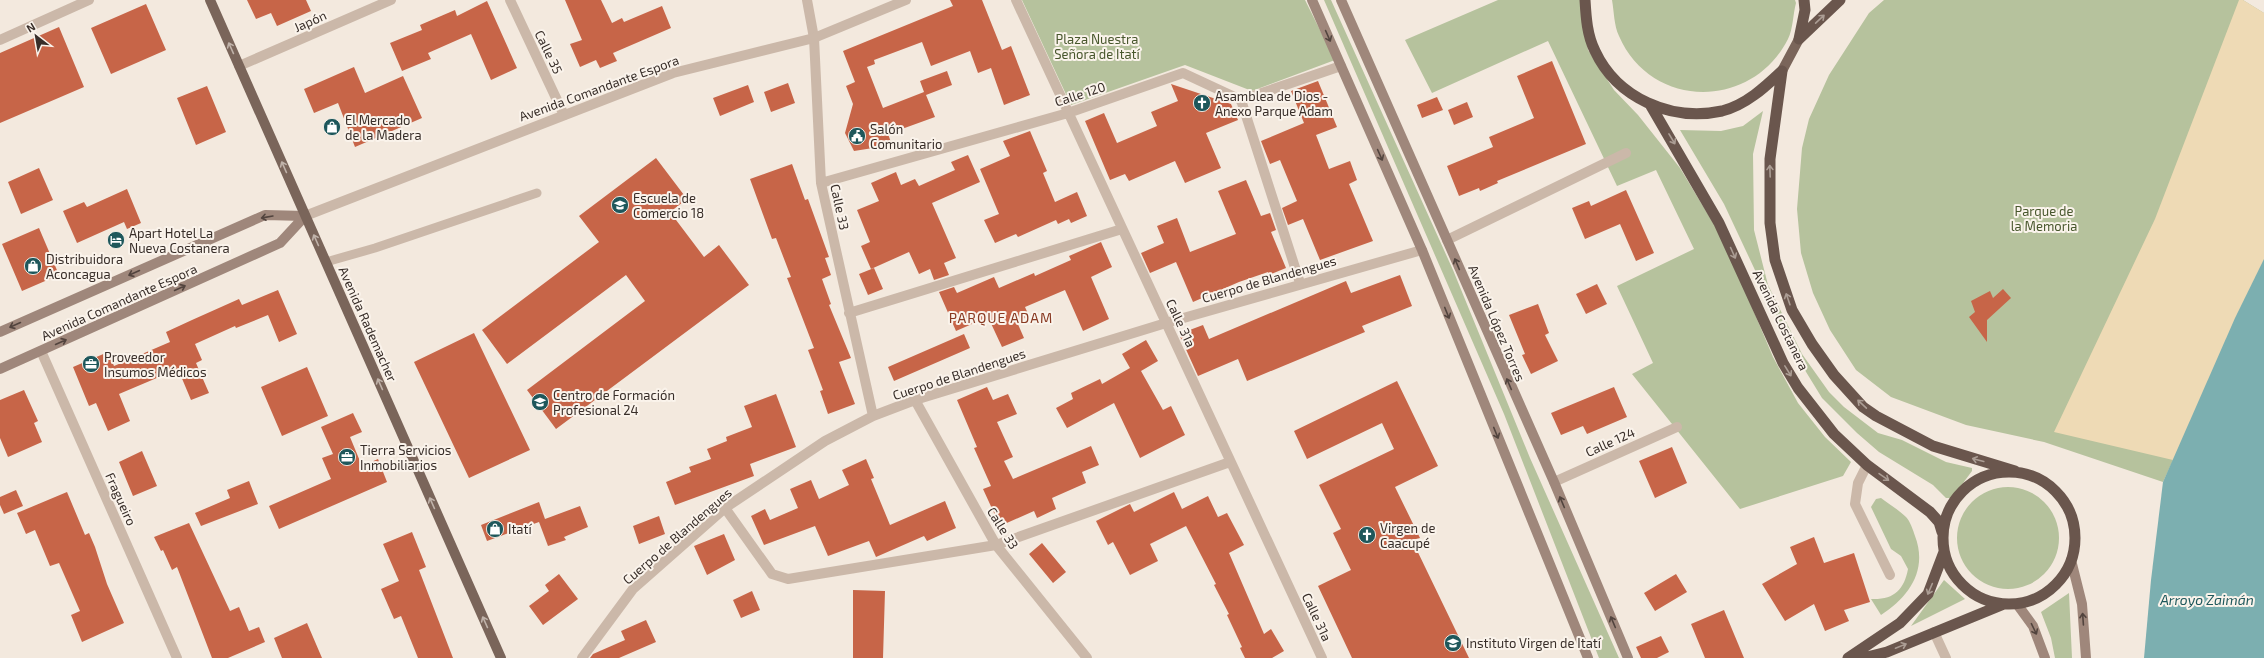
<svg xmlns="http://www.w3.org/2000/svg" width="2264" height="658" font-family="'Exo 2',sans-serif">
<rect width="100%" height="100%" fill="#f3e9de"/>
<path fill="#b6c29d" d="M1022 0H1305L1335 60 1252 91 1185 65 1071 105Z
M1324 0H1331L1453 270 1530 458 1619 658H1599L1504 414Z
M1498 0H1580L1588 50 1614 90 1638 115 1680 168 1724 241 1773 357 1798 403 1825 437 1851 462 1843 476 1740 509 1632 374 1653 363 1617 286 1694 249 1656 170 1617 186 1548 41 1432 93 1405 40Z
M1612 0H1795L1796 3C1793 14 1793 29 1788 39 1752 110 1651 110 1619 36 1614 26 1614 11 1612 0Z
M1884 0H2243L2264 13V262L2163 482 2044 442 1966 425 1891 397 1856 370 1830 330 1813 293 1801 253 1797 209 1802 148 1809 119 1829 75 1869 13Z
M1763 111 1753 154 1754 230 1768 285 1802 354 1829 392 1844 407 1878 433 1902 440 1946 462 1972 468V471L1952 498H1946L1933 485 1879 452 1857 433 1822 398 1792 349 1724 204 1680 130 1721 131 1743 126Z
M1957 538a51 51 0 1 1 102 0a51 51 0 1 1-102 0Z
M1881 498C1889 504 1899 510 1906 517 1910 521 1913 530 1915 536 1928 570 1909 597 1881 615L1871 599C1894 600 1904 590 1908 569L1901 556 1891 549 1871 507 1876 499Z
M1944 580 1965 599 1911 626Z
M2069 593 2072 658H2055L2051 638 2041 612Z"/>
<path fill="#eedab5" d="M2239 0H2243L2264 13V262L2173 460 2054 432 2155 219Z"/>
<path fill="#7cafb0" d="M2264 259V658H2144L2151 580 2163 482 2235 318Z"/>
<path fill="#c76548" d="M247 0H306L311 11 277 26 271 13 256 19Z
M565 0H601L612 23 622 18 624 22 662 6 671 28 613 53 617 61 600 68 596 60 580 67 570 44 582 40Z
M950 0H982L1002 50 1011 46 1030 95 1004 105 991 68 978 73 970 51 931 66 922 42 874 60 875 64 867 67 883 108 924 92 920 81 947 71 952 85 926 95 935 117 888 134 892 145 854 151 845 133 853 104 846 86 855 82 843 51 953 6Z
M487 1 517 68 491 80 471 34 428 53 431 59 402 71 390 43 422 30 420 25 455 10 457 16Z
M146 4 166 50 111 74 91 28Z
M59 27 84 87 0 123V53Z
M1552 61 1586 144 1497 181 1498 183 1480 191 1479 188 1459 196 1447 166 1493 147 1489 137 1534 118 1517 76Z
M354 67 365 93 403 76 422 118 355 147 338 103 314 113 304 89Z
M1318 81 1337 127 1316 135 1329 169 1350 161 1357 180 1349 184 1373 241 1320 260 1303 219 1288 225 1282 208 1297 201 1280 160 1270 164 1261 141 1304 123 1291 91Z
M788 83 795 103 771 112 764 92Z
M1171 84 1231 104 1238 120 1206 133 1221 168 1185 183 1175 161 1129 181 1125 174 1110 180 1085 121 1104 113 1117 143 1157 126 1151 112 1178 101Z
M748 85 754 102 720 116 713 98Z
M207 86 226 132 196 145 177 98Z
M1437 97 1443 110 1422 118 1417 105Z
M1467 102 1473 117 1454 125 1448 110Z
M1030 131 1047 171 1043 173 1055 202 1077 192 1087 216 1071 223 1069 219 1058 224 1056 220 1018 237 1016 234 995 243 984 220 999 214 980 169 1010 156 1003 141Z
M968 155 980 182 932 203 956 258 944 263 949 275 934 280 930 269 919 274 909 252 871 269 861 246 870 242 857 210 879 201 871 183 896 172 901 185 915 179 919 186 955 170 951 162Z
M656 158 687 199 670 212 704 257 719 245 749 285 556 429 527 390 645 301 626 275 507 364 482 330 599 242 579 216Z
M792 164 805 200 808 199 829 257 825 258 831 275 822 279 831 304 829 305 851 358 839 362 855 404 828 414 820 391 823 390 808 350 814 348 787 278 791 277 776 238 772 239 750 179Z
M39 168 53 200 21 214 8 182Z
M1246 180 1261 216 1270 213 1276 230 1271 232 1286 268 1269 275 1268 272 1239 282 1193 302 1176 262 1150 273 1141 253 1164 243 1157 226 1177 218 1190 252 1236 234 1218 191Z
M127 189 141 223 127 229 124 222 77 243 63 211 84 202 87 207Z
M1626 190 1654 253 1636 261 1620 224 1585 239 1572 208 1589 201 1591 206Z
M39 228 59 275 22 291 2 244Z
M1101 242 1112 267 1091 277 1109 319 1083 331 1065 290 1025 307 1029 316 1017 322 1024 338 1002 347 988 317 956 331 939 292 954 287 957 293 994 277 999 288 1034 273 1035 276 1071 260 1069 256Z
M874 268 883 289 868 295 859 274Z
M1400 275 1412 306 1362 326 1365 332 1247 381 1238 359 1198 376 1179 334 1203 325 1209 339 1346 281 1351 293Z
M1597 284 1607 304 1586 314 1576 294Z
M2003 289 2011 298 1987 320V342L1969 317 1975 312 1971 301 1990 291 1993 298Z
M278 290 297 334 279 342 268 315 236 328 235 326 195 344 202 360 196 363 209 393 191 400 178 369 119 394 130 421 108 431 96 403 89 406 73 367 108 352 114 366 170 342 166 332 192 320 239 299 242 305Z
M1538 304 1549 333 1545 335 1558 361 1531 374 1522 355 1525 354 1509 315Z
M474 333 530 450 469 478 414 362Z
M964 334 970 348 894 381 888 367Z
M1146 340 1158 361 1141 371 1163 410 1171 406 1185 435 1140 458 1114 403 1067 428 1056 408 1073 399 1071 393 1100 379 1102 384 1130 368 1122 354Z
M307 367 328 416 282 436 261 387Z
M1397 381 1438 466 1395 487 1420 538 1412 540 1469 658H1352L1318 586 1351 570 1333 533 1341 529 1319 485 1394 449 1382 423 1307 459 1294 431Z
M987 387 993 400 1008 394 1017 414 997 422 1013 457 1004 461 1013 479 1091 446 1099 465 1082 472 1086 483 1052 498 1056 509 1037 518 1034 511 1000 526 983 489 991 486 974 448 977 447 957 400Z
M1614 387 1627 417 1587 434 1583 426 1561 435 1551 413Z
M24 390 38 421 34 423 42 442 8 457 0 438V400Z
M776 394 796 447 750 464 754 476 675 505 666 482 691 472 689 467 711 459 707 449 727 441 726 437 752 427 744 406Z
M353 413 362 432 350 437 362 466 378 459 387 482 279 529 269 506 331 479 322 458 333 454 321 427Z
M1672 447 1687 483 1655 498 1639 461Z
M142 451 157 486 133 496 119 462Z
M866 459 874 478 871 479 890 525 945 501 956 528 927 541 924 536 876 557 869 541 828 556 815 526 764 545 751 516 765 509 770 520 798 508 790 489 811 480 819 499 849 485 842 470Z
M249 481 258 504 201 526 195 513 230 498 227 490Z
M16 490 23 506 4 514 0 505V497Z
M67 492 85 535 89 533 95 547 107 584 124 623 82 642 71 615 80 611 59 563 50 566 35 530 26 534 17 513Z
M1174 492 1182 509 1208 496 1218 517 1227 513 1244 545 1229 553 1264 634 1271 629 1284 651 1272 658H1245L1240 648 1242 647 1227 615 1229 614 1214 585 1216 584 1186 526 1150 544 1158 561 1130 575 1113 542 1108 545 1096 521 1130 504 1134 512Z
M539 502 545 519 580 506 588 527 564 537 566 540 548 546 539 522 487 541 481 525Z
M659 516 665 534 639 544 633 526Z
M189 523 230 611 239 607 249 631 259 627 265 642 228 658H212L177 567 172 570 163 550 161 551 154 537Z
M412 532 426 567 419 570 453 658H418L401 616 394 619 381 589 399 581 383 544Z
M724 534 735 560 707 575 694 546Z
M1814 537 1824 563 1854 553 1870 602 1844 610 1849 621 1825 631 1814 604 1785 621 1762 584 1797 564 1790 547Z
M1042 543 1066 572 1053 583 1029 554Z
M559 574 578 599 543 625 529 606 549 591 545 585Z
M1676 574 1687 592 1655 611 1644 593Z
M853 590 885 591 883 658H853Z
M752 591 760 610 741 618 733 600Z
M1724 610 1744 658H1705L1691 624Z
M646 620 656 642 619 658H590L593 654 625 640 621 631Z
M307 623 322 658H282L274 638Z
M1661 636 1669 652 1657 658H1641L1636 647Z"/>
<g fill="none" stroke-linecap="round" stroke-linejoin="round">
<path stroke="#cbb8a9" stroke-width="9" d="M326 262 375 248 537 193"/>
<path stroke="#cbb8a9" stroke-width="10" d="M510 0 564 115
M807 0 814 38 821 183 873 416
M1016 0 1322 658
M0 40 89 0
M239 66 391 0
M1241 100 1300 283
M821 183 1068 113 1183 73 1241 100 1341 66
M1447 240 1626 153
M849 313 1122 229
M41 351 177 658
M915 400 996 545 1087 658
M1867 465 1858 483 1855 504 1890 575
M1554 482 1677 427
M725 508 772 574 788 579 996 545 1230 462
M1934 632 1946 658
M582 658 633 589 725 508 825 441 873 416 915 400 1166 323 1422 250"/>
<path stroke="#cbb8a9" stroke-width="10" d="M305 216 673 73 814 38 906 0"/>
<path stroke="#9f877b" stroke-width="10" d="M1312 0 1422 250 1588 658
M1341 0 1554 482 1628 658
M0 332 265 215 305 216
M0 369 280 243 305 216
M2071 560 2082 604 2086 658
M2017 604 2033 626 2045 658"/>
<path stroke="#7a655a" stroke-width="10" d="M210 0 501 658
M1782 71 1799 39"/>
<path stroke="#6a564d" stroke-width="11" d="M1585 0C1586 17 1587 35 1595 51 1617 98 1671 122 1722 111 1746 105 1765 87 1782 71
M1799 39 1840 0
M1799 39 1805 10 1804 0
M1782 71 1770 159V223L1775 260 1792 310 1812 344 1834 375 1863 407 1876 416 1933 446 2015 471
M1651 106 1719 223 1783 363 1798 388 1834 434 1867 465 1930 512 1939 522 1942 532
M1943 538a66 66 0 1 1 132 0a66 66 0 1 1-132 0Z
M1848 658 1900 623 1928 594 1944 552
M1863 658 1887 652 2004 604"/>
</g>
<defs><path id="oneway-shaft" d="M-6 0H5M1.5-3L5.5 0L1.5 3" fill="none" stroke-width="1.6" stroke-linecap="round" stroke-linejoin="round"/></defs>
<g stroke="#ab9d94">
<use href="#oneway-shaft" transform="translate(1820 19) rotate(-43)"/>
<use href="#oneway-shaft" transform="translate(1672 139) rotate(59)"/>
<use href="#oneway-shaft" transform="translate(1770 171) rotate(-92)"/>
<use href="#oneway-shaft" transform="translate(1733 253) rotate(66)"/>
<use href="#oneway-shaft" transform="translate(1788 299) rotate(-109)"/>
<use href="#oneway-shaft" transform="translate(1788 371) rotate(58)"/>
<use href="#oneway-shaft" transform="translate(1862 404) rotate(-137)"/>
<use href="#oneway-shaft" transform="translate(1978 460) rotate(-165)"/>
<use href="#oneway-shaft" transform="translate(1884 477) rotate(35)"/>
<use href="#oneway-shaft" transform="translate(1930 589) rotate(113)"/>
<use href="#oneway-shaft" transform="translate(1901 646) rotate(-22)"/>
</g>
<g stroke="#52443e">
<use href="#oneway-shaft" transform="translate(1328 36) rotate(66)"/>
<use href="#oneway-shaft" transform="translate(1380 155) rotate(66)"/>
<use href="#oneway-shaft" transform="translate(267 217) rotate(170)"/>
<use href="#oneway-shaft" transform="translate(1457 264) rotate(-113)"/>
<use href="#oneway-shaft" transform="translate(134 273) rotate(156)"/>
<use href="#oneway-shaft" transform="translate(180 288) rotate(-24)"/>
<use href="#oneway-shaft" transform="translate(1447 313) rotate(68)"/>
<use href="#oneway-shaft" transform="translate(15 325) rotate(156)"/>
<use href="#oneway-shaft" transform="translate(61 342) rotate(-24)"/>
<use href="#oneway-shaft" transform="translate(1509 384) rotate(-113)"/>
<use href="#oneway-shaft" transform="translate(1496 433) rotate(68)"/>
<use href="#oneway-shaft" transform="translate(1562 502) rotate(-113)"/>
<use href="#oneway-shaft" transform="translate(2083 619) rotate(-94)"/>
<use href="#oneway-shaft" transform="translate(1613 622) rotate(-113)"/>
<use href="#oneway-shaft" transform="translate(2034 629) rotate(64)"/>
</g>
<g stroke="#c0b3aa">
<use href="#oneway-shaft" transform="translate(231 48) rotate(-114)"/>
<use href="#oneway-shaft" transform="translate(284 167) rotate(-114)"/>
<use href="#oneway-shaft" transform="translate(316 240) rotate(-114)"/>
<use href="#oneway-shaft" transform="translate(380 384) rotate(-114)"/>
<use href="#oneway-shaft" transform="translate(432 503) rotate(-114)"/>
<use href="#oneway-shaft" transform="translate(485 622) rotate(-114)"/>
</g>
<defs>
<symbol id="church-disc" viewBox="-11 -11 22 22"><circle r="9.5" fill="#1e575b" stroke="#faf3eb"/><path d="M-1.2-6h2.4v3.5h3.3v2.4h-3.3V6h-2.4V-.1h-3.3v-2.4h3.3Z" fill="#fff"/></symbol>
<symbol id="shop-disc" viewBox="-11 -11 22 22"><circle r="9.5" fill="#1e575b" stroke="#faf3eb"/><path d="M-5-2.5h2.3a2.7 3.5 0 0 1 5.4 0H5L5.5 6h-11ZM-1.5-2.5h3a1.5 2.3 0 0 0-3 0Z" fill="#fff"/></symbol>
<symbol id="civic-disc" viewBox="-11 -11 22 22"><circle r="9.5" fill="#1e575b" stroke="#faf3eb"/><path d="M-.6-6.5H3V-4.5H.6V-3L4-1V1h2V6H-6V1h2V-1L-.6-3ZM-1.2 2.5V6h2.4V2.5Z" fill="#fff"/></symbol>
<symbol id="school-disc" viewBox="-11 -11 22 22"><circle r="9.5" fill="#1e575b" stroke="#faf3eb"/><path d="M0-5L7-2L0 1L-7-2ZM-4 1L0 2.5L4 1V4Q0 6-4 4Z" fill="#fff"/></symbol>
<symbol id="hotel-disc" viewBox="-11 -11 22 22"><circle r="9.5" fill="#1e575b" stroke="#faf3eb"/><path d="M-6-4.5h1.5V1H6V5H4.5V3h-9V5H-6ZM-4 0a1.8 1.8 0 1 1 3.6 0ZM.5 0V-2.5h3Q6-2.5 6 0Z" fill="#fff"/></symbol>
<symbol id="office-disc" viewBox="-11 -11 22 22"><circle r="9.5" fill="#1e575b" stroke="#faf3eb"/><path d="M-6-3h4V-5.5h4V-3h4V5H-6ZM-1-4.5V-3h2v-1.5ZM-6 0V1H6V0Z" fill="#fff"/></symbol>
</defs>
<g fill-rule="evenodd">
<use href="#church-disc" x="1192" y="93" width="20" height="20"/>
<use href="#shop-disc" x="322" y="117" width="20" height="20"/>
<use href="#civic-disc" x="847" y="126" width="20" height="20"/>
<use href="#school-disc" x="610" y="195" width="20" height="20"/>
<use href="#hotel-disc" x="106" y="230" width="20" height="20"/>
<use href="#shop-disc" x="23" y="256" width="20" height="20"/>
<use href="#office-disc" x="81" y="354" width="20" height="20"/>
<use href="#school-disc" x="530" y="392" width="20" height="20"/>
<use href="#office-disc" x="337" y="447" width="20" height="20"/>
<use href="#shop-disc" x="485" y="519" width="20" height="20"/>
<use href="#church-disc" x="1357" y="525" width="20" height="20"/>
<use href="#school-disc" x="1443" y="633" width="20" height="20"/>
</g>
<g text-anchor="middle" dominant-baseline="central" stroke-width="4" stroke-linejoin="round" paint-order="stroke">
<g font-size="13" fill="#382e29" stroke="#faf3eb">
<text transform="translate(310 21) rotate(-24)">Japón</text>
<text transform="translate(549 52) rotate(64)">Calle 35</text>
<text transform="translate(599 88) rotate(-20)">Avenida Comandante Espora</text>
<text transform="translate(1080 94) rotate(-18)">Calle 120</text>
<text transform="translate(840 207) rotate(78)">Calle 33</text>
<text transform="translate(1269 279) rotate(-16)">Cuerpo de Blandengues</text>
<text transform="translate(119 302) rotate(-24)">Avenida Comandante Espora</text>
<text transform="translate(1781 320) rotate(64)">Avenida Costanera</text>
<text transform="translate(1181 323) rotate(65)">Calle 31a</text>
<text transform="translate(1497 323) rotate(67)">Avenida López Torres</text>
<text transform="translate(368 324) rotate(66)">Avenida Rademacher</text>
<text transform="translate(959 374) rotate(-18)">Cuerpo de Blandengues</text>
<text transform="translate(1610 442) rotate(-24)">Calle 124</text>
<text transform="translate(121 499) rotate(66)">Fragueiro</text>
<text transform="translate(1003 528) rotate(58)">Calle 33</text>
<text transform="translate(677 536) rotate(-41)">Cuerpo de Blandengues</text>
<text transform="translate(1317 617) rotate(65)">Calle 31a</text>
</g>
<g font-size="13" fill="#48572d" stroke="#faf3eb">
<text x="1097" y="39">Plaza Nuestra<tspan x="1097" dy="15">Señora de Itatí</tspan></text>
<text x="2044" y="211">Parque de<tspan x="2044" dy="15">la Memoria</tspan></text>
</g>
<g font-size="13" fill="#382e29" stroke="#faf3eb" text-anchor="start">
<text x="1215" y="96">Asamblea de Dios -<tspan x="1215" dy="15">Anexo Parque Adam</tspan></text>
<text x="345" y="120">El Mercado<tspan x="345" dy="15">de la Madera</tspan></text>
<text x="870" y="129">Salón<tspan x="870" dy="15">Comunitario</tspan></text>
<text x="633" y="198">Escuela de<tspan x="633" dy="15">Comercio 18</tspan></text>
<text x="129" y="233">Apart Hotel La<tspan x="129" dy="15">Nueva Costanera</tspan></text>
<text x="46" y="259">Distribuidora<tspan x="46" dy="15">Aconcagua</tspan></text>
<text x="104" y="357">Proveedor<tspan x="104" dy="15">Insumos Médicos</tspan></text>
<text x="553" y="395">Centro de Formación<tspan x="553" dy="15">Profesional 24</tspan></text>
<text x="360" y="450">Tierra Servicios<tspan x="360" dy="15">Inmobiliarios</tspan></text>
<text x="1380" y="528">Virgen de<tspan x="1380" dy="15">Caacupé</tspan></text>
<text x="508" y="529">Itatí</text>
<text x="1466" y="643">Instituto Virgen de Itatí</text>
</g>
<g font-size="14" letter-spacing="1" fill="#883921" stroke="#faf3eb">
<text x="1001" y="317">PARQUE ADAM</text>
</g>
<g font-size="14" font-style="italic" fill="#1e575b" stroke="#faf3eb">
<text x="2207" y="599">Arroyo Zaimán</text>
</g>
</g>
<g transform="translate(36 36) rotate(329)" stroke="#faf3eb" stroke-width="3" paint-order="stroke">
<path d="M0-3L7 15L0 10L-7 15Z" fill="#382e29"/>
<text y="-6" font-size="11" font-weight="bold" text-anchor="middle" fill="#382e29">N</text>
</g>
</svg>
